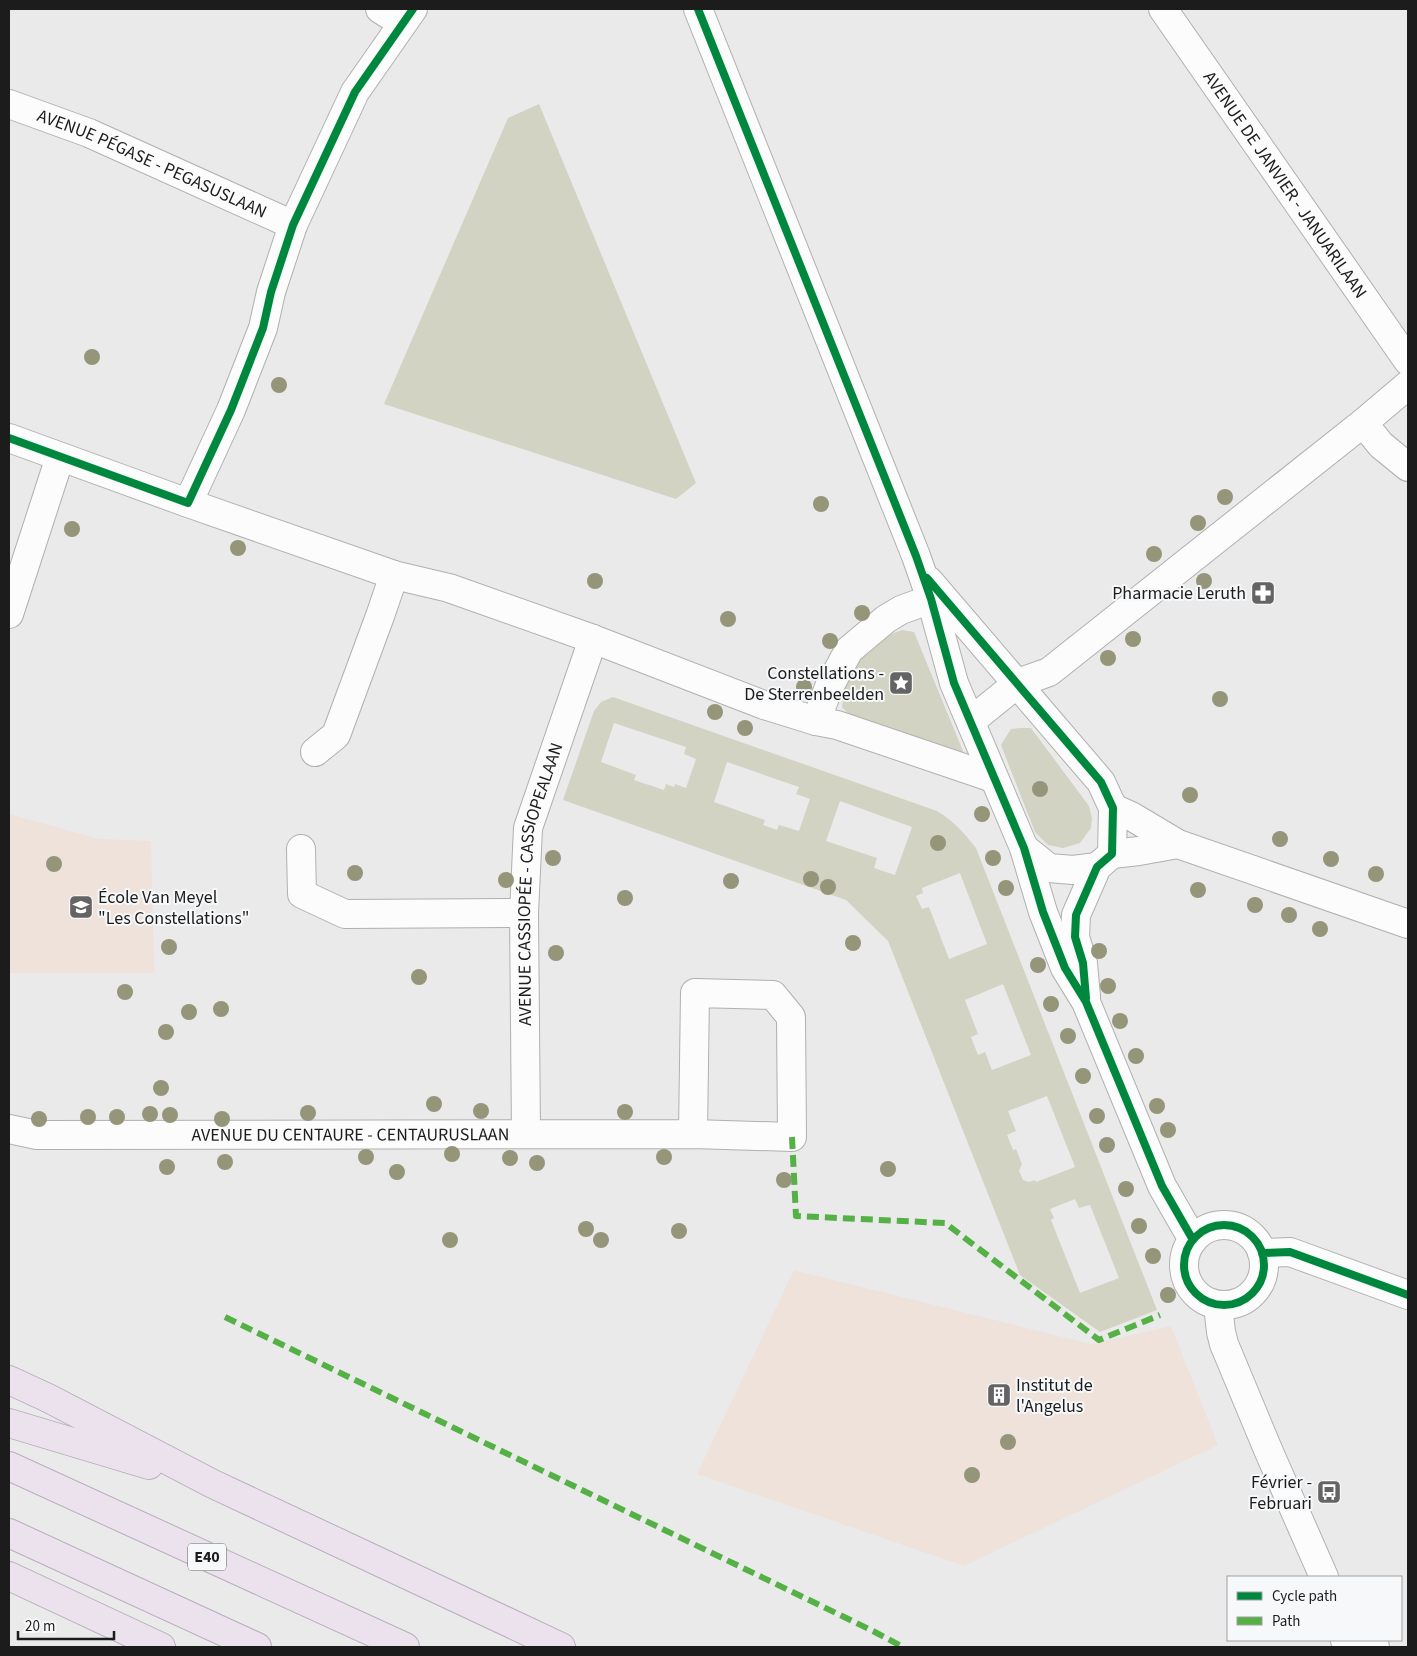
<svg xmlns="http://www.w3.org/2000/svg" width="1417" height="1656" font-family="'Source Sans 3',sans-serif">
<rect width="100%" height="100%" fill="#eaeaeb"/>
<path fill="#eee2db" d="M9 814 99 839 151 841 154 973H9Z
M794 1270 1091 1344 1171 1326 1218 1445 964 1566 697 1474Z"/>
<path fill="#d2d3c3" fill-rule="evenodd" d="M539 104 696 483 676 499 384 404 508 118Z
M902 630 914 632 963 751 961 759 855 721 842 707 845 684 860 657 884 637Z
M613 697 937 811C954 821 964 833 976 848L1157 1310 1100 1332 1020 1275 888 941 846 900 563 800 594 711 601 702ZM614 723 686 747 684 754 696 759 686 788 675 784 674 787 666 784 664 790 634 780 636 775 601 762ZM727 762 799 787 796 794 810 799 799 831 779 825 777 830 763 825 765 820 714 802ZM840 801 912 827 895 875 874 868 877 858 826 841ZM960 873 987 944 949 959 929 907 922 909 916 896 923 893 922 888ZM1003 984 1031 1055 992 1070 985 1052 978 1055 971 1037 978 1034 965 1000ZM1047 1096 1075 1167 1036 1182 1035 1180 1029 1182 1023 1180 1019 1171 1022 1164 1016 1149 1013 1150 1007 1135 1016 1131 1008 1111ZM1075 1199 1079 1208 1090 1205 1119 1278 1080 1293 1051 1220 1054 1218 1050 1209Z
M1021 728H1031L1089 806 1092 818 1091 828 1080 843 1063 848 1048 845 1035 832 1001 745 1011 729Z"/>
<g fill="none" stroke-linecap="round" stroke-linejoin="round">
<defs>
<g id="minor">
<path d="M380 9 402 23"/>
<path d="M698 9 916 556 931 599 954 683 1024 848 1043 912 1065 968 1086 1002 1162 1186 1193 1240"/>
<path id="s1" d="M1163 9 1408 361"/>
<path id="s2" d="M9 104 89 133 293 225"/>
<path d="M1363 423 1381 445 1408 467"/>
<path d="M9 438 188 503 394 575 449 588 593 639 764 705 816 721"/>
<path d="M188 503 231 410 263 328 271 292 293 225 355 92 413 9"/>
<path d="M929 581 1101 782 1113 808 1112 854 1097 867 1076 915 1075 937 1083 963 1086 997"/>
<path d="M931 599 901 610 886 619 849 650 829 687 816 721 837 725 993 778"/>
<path d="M9 614 60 457"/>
<path d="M971 721 1018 683 1049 672 1363 423 1408 385"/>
<path d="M315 752 336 735 380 616 394 575"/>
<path d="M1113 808 1131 816 1178 844 1408 924"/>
<path d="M1024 848 1049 868 1073 870 1097 867"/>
<path d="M301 849 302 894 345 914 524 913"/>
<path d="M1112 854 1139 851 1178 844"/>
<path id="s3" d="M9 1129 37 1135 693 1134 792 1137 791 1017 773 995 695 993 693 1134"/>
<path id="s4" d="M526 1134 524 913 528 828 593 639"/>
<circle cx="1224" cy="1265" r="40"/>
<path d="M1262 1253 1290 1252 1408 1295"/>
<path d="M1218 1305 1221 1332 1224 1344 1269 1452 1324 1577"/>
<path d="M1345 1640 1351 1647"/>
<path d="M1371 1640 1375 1647"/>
</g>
<path id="highway" d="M9 1380 48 1398 213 1484 561 1647
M9 1423 149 1465
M9 1466 405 1647
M9 1533 257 1647
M9 1576 161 1647"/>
</defs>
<use href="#minor" stroke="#b0b0b1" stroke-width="30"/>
<use href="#highway" stroke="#b8aebc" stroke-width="30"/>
<use href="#minor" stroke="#fcfcfc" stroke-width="28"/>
<use href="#highway" stroke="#ece2ee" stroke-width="28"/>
<path stroke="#55b145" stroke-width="6" stroke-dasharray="12 6" stroke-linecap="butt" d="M792 1137 796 1216 945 1223 1099 1340 1160 1315
M225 1317 873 1631 903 1647"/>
<defs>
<path id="cycleway" d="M698 9 916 556 931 599 954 683 1024 848 1043 912 1065 968 1086 1002 1162 1186 1193 1240
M9 438 188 503 231 410 263 328 271 292 293 225 355 92 413 9
M927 578 1101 782 1113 808 1112 854 1097 867 1076 915 1075 937 1083 963 1086 998
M1184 1265a40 40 0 1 1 80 0a40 40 0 1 1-80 0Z
M1262 1253 1290 1252 1408 1295"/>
</defs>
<use href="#cycleway" stroke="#f6f8f9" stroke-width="11"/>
<use href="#cycleway" stroke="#00873e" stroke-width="8"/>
</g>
<g fill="#949579">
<circle cx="92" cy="357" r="8"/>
<circle cx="279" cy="385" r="8"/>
<circle cx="1225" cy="497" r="8"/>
<circle cx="821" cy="504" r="8"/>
<circle cx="1198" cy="523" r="8"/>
<circle cx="72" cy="529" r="8"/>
<circle cx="238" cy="548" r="8"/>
<circle cx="1154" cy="554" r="8"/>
<circle cx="595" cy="581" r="8"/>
<circle cx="1204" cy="581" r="8"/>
<circle cx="862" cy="613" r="8"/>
<circle cx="728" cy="619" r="8"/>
<circle cx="1133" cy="639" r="8"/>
<circle cx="830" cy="641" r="8"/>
<circle cx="1108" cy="658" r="8"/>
<circle cx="804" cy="687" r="8"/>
<circle cx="1220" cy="699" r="8"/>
<circle cx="715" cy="712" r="8"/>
<circle cx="745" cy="728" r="8"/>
<circle cx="1040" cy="789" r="8"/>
<circle cx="1190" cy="795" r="8"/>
<circle cx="982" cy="814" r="8"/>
<circle cx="1280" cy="839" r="8"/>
<circle cx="938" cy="843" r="8"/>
<circle cx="553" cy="858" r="8"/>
<circle cx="993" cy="858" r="8"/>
<circle cx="1331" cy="859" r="8"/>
<circle cx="54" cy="864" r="8"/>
<circle cx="355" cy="873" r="8"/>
<circle cx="1376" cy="874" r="8"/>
<circle cx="811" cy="879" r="8"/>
<circle cx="506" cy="880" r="8"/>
<circle cx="731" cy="881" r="8"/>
<circle cx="828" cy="887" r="8"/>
<circle cx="1006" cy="888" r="8"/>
<circle cx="1198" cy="890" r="8"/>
<circle cx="625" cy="898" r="8"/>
<circle cx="1255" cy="905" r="8"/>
<circle cx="1289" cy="915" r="8"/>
<circle cx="1320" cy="929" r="8"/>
<circle cx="853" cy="943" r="8"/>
<circle cx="169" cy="947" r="8"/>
<circle cx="1099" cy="951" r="8"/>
<circle cx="556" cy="953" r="8"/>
<circle cx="1038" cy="965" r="8"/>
<circle cx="419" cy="977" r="8"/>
<circle cx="1108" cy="986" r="8"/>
<circle cx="125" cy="992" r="8"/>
<circle cx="1051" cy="1004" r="8"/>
<circle cx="221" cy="1009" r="8"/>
<circle cx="189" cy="1012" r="8"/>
<circle cx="1120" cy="1021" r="8"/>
<circle cx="166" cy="1032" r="8"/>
<circle cx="1068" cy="1036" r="8"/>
<circle cx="1136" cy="1056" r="8"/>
<circle cx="1083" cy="1076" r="8"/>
<circle cx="161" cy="1088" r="8"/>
<circle cx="434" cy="1104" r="8"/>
<circle cx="1157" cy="1106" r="8"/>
<circle cx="481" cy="1111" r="8"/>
<circle cx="625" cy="1112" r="8"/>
<circle cx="308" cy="1113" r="8"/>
<circle cx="150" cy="1114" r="8"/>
<circle cx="170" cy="1115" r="8"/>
<circle cx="1097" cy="1116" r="8"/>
<circle cx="88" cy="1117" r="8"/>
<circle cx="117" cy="1117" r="8"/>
<circle cx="39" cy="1119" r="8"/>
<circle cx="222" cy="1119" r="8"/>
<circle cx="1168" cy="1130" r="8"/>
<circle cx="1107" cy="1145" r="8"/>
<circle cx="452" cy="1154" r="8"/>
<circle cx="366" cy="1157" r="8"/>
<circle cx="664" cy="1157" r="8"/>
<circle cx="510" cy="1158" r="8"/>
<circle cx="225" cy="1162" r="8"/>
<circle cx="537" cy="1163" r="8"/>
<circle cx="167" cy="1167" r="8"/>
<circle cx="888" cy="1169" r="8"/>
<circle cx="397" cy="1172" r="8"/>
<circle cx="784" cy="1180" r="8"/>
<circle cx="1126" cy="1189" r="8"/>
<circle cx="1139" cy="1226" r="8"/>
<circle cx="586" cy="1229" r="8"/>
<circle cx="679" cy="1231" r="8"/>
<circle cx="450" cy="1240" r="8"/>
<circle cx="601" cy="1240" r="8"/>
<circle cx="1153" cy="1256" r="8"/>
<circle cx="1168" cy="1295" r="8"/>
<circle cx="1008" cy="1442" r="8"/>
<circle cx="972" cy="1475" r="8"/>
</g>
<defs>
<symbol id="pharmacy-square" viewBox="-11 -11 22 22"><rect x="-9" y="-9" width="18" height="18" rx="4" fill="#646465" stroke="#f6f8f9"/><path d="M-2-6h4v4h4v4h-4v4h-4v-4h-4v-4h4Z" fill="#fff"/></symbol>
<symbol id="sight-square" viewBox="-11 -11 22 22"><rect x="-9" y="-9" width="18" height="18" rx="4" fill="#646465" stroke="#f6f8f9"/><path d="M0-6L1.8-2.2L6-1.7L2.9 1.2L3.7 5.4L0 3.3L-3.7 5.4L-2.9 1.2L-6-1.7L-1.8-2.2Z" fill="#fff"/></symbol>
<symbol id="school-square" viewBox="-11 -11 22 22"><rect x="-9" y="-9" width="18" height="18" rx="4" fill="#646465" stroke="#f6f8f9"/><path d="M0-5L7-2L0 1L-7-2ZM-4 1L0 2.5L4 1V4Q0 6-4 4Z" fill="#fff"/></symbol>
<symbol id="building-square" viewBox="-11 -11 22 22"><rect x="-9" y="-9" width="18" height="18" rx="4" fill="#646465" stroke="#f6f8f9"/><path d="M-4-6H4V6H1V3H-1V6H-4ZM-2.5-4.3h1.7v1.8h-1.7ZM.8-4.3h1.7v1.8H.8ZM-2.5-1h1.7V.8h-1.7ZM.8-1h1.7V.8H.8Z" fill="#fff"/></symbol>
<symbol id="bus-square" viewBox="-11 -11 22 22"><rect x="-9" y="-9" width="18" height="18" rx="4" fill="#646465" stroke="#f6f8f9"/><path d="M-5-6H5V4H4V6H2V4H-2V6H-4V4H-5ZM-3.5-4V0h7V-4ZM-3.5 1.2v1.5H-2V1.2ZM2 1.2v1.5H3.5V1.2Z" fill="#fff"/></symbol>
</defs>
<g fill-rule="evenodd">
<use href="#pharmacy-square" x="1249" y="579" width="28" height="28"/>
<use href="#sight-square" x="887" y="669" width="28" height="28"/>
<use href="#school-square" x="67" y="893" width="28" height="28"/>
<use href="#building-square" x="985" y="1381" width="28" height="28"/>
<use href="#bus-square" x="1315" y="1478" width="28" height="28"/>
</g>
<g text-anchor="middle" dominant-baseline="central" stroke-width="4" stroke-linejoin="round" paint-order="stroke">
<rect fill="#f6f8f9" stroke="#5d5e5f" stroke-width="1" x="188" y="1543.5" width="38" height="27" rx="4"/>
<g font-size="16" font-weight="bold" fill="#1c1c1d">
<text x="207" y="1557">E40</text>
</g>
<g font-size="18" fill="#1c1c1d" stroke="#f6f8f9">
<text stroke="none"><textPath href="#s2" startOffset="155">AVENUE PÉGASE - PEGASUSLAAN</textPath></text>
<text stroke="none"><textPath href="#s1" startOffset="214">AVENUE DE JANVIER - JANUARILAAN</textPath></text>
<text stroke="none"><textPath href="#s4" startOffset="252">AVENUE CASSIOPÉE - CASSIOPEALAAN</textPath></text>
<text stroke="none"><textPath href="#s3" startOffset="342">AVENUE DU CENTAURE - CENTAURUSLAAN</textPath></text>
</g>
<g font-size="18" fill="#1c1c1d" stroke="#f6f8f9" text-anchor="end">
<text x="1246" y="593">Pharmacie Leruth</text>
<text x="884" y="673">Constellations -<tspan x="884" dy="21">De Sterrenbeelden</tspan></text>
<text x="98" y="897" text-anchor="start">École Van Meyel<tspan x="98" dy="21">"Les Constellations"</tspan></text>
<text x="1016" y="1385" text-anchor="start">Institut de<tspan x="1016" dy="21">l'Angelus</tspan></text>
<text x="1312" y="1482">Février -<tspan x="1312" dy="21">Februari</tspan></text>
</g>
</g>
<rect width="1417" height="1656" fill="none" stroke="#1c1c1d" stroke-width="20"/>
<rect x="1227" y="1576" width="175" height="65" fill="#f6f8f9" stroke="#9fa0a1"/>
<rect x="1237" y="1592" width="25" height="8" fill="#00873e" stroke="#9fa0a1"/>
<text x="1272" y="1601" font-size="15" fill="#1c1c1d">Cycle path</text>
<rect x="1237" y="1617" width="25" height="8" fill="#55b145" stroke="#9fa0a1"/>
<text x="1272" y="1626" font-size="15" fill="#1c1c1d">Path</text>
<path d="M18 1631v8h96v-8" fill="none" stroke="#1c1c1d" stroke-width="2.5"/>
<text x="25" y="1631" font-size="15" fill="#1c1c1d" stroke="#f6f8f9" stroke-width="4" paint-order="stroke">20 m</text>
</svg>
